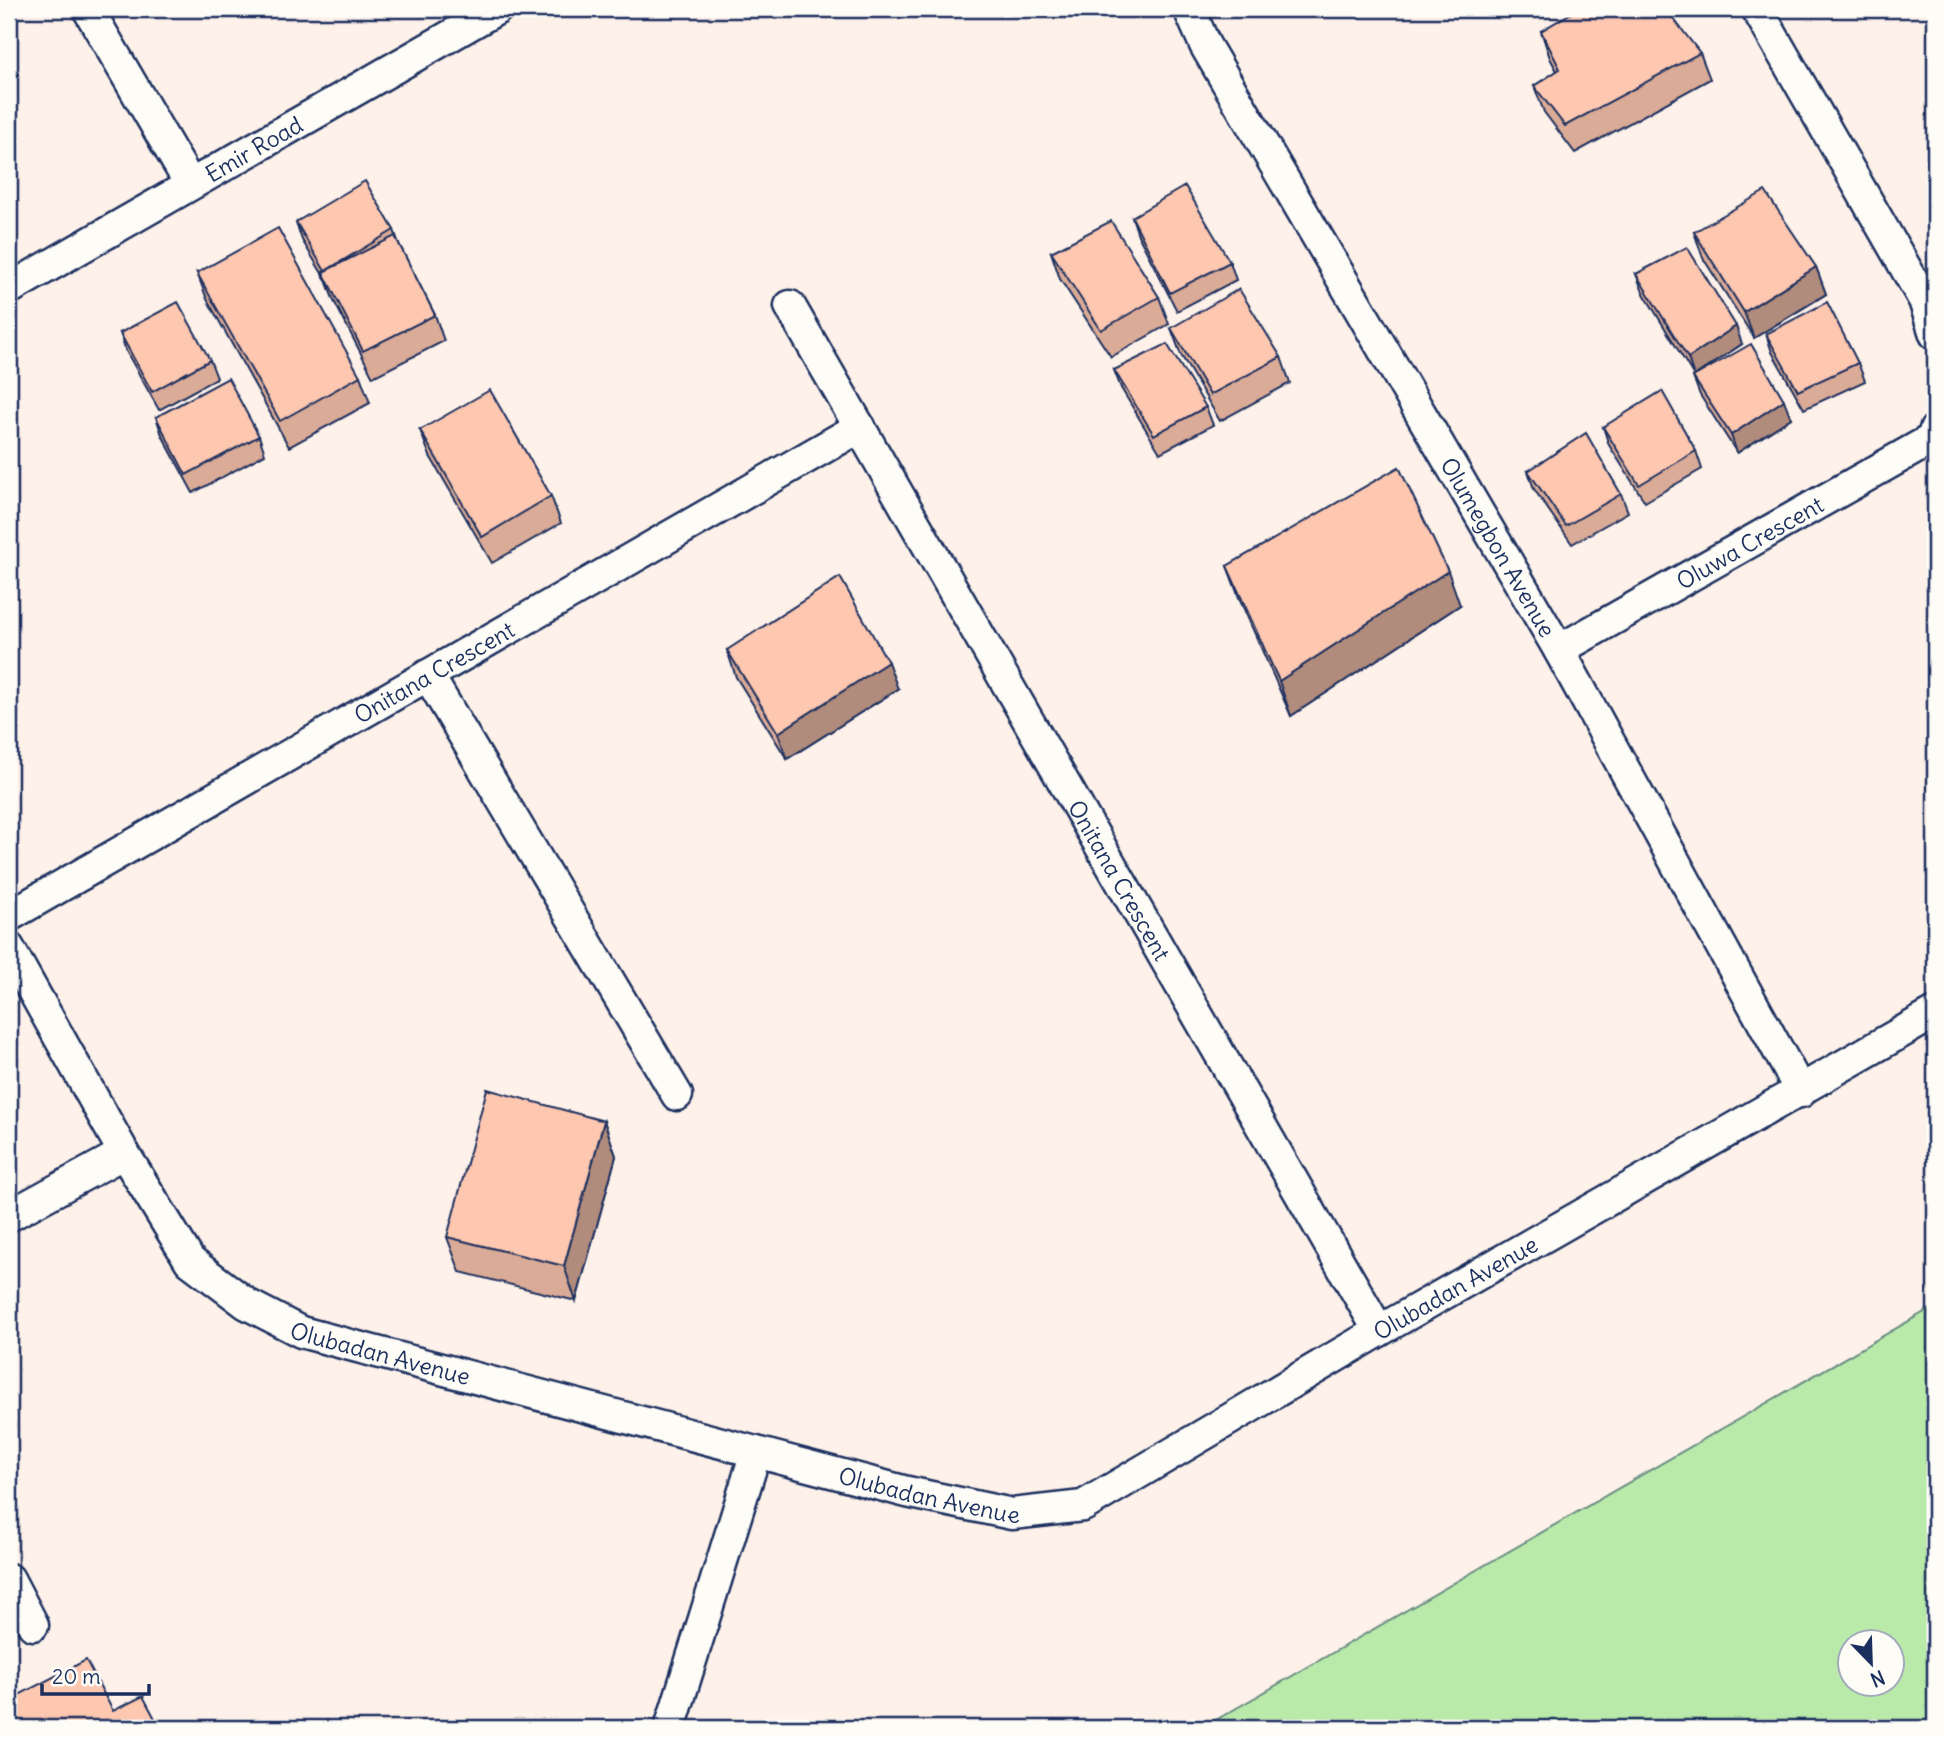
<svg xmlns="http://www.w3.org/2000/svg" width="1944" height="1737" font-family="Delius,sans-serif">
<rect width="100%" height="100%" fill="#fdf1e9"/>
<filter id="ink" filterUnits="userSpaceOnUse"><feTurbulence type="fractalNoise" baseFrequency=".0143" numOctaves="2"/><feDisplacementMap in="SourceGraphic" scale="14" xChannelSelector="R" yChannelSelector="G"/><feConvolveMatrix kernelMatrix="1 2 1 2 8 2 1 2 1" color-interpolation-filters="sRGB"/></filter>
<g filter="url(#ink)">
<path fill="#b9eaa9" stroke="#6a8c84" stroke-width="2" fill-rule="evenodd" d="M1935 1306V1728H1202ZM1850 1642H1892V1684H1850Z"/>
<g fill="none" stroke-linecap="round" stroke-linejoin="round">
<defs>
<g id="street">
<path d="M88 9 190 184"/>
<path id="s1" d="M1189 9 1205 45 1559 650 1801 1092"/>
<path d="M1757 9 1924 300 1935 334"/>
<path id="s2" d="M9 289 497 9"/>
<path id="s3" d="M790 306 1379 1331"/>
<path id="s4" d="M1559 650 1932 439 1935 430"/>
<path d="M428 675 677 1095"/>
<path id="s5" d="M9 916 860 427"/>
<path id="s6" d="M9 948 124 1153 190 1261 247 1304 301 1332 907 1492 1012 1514 1083 1506 1379 1331 1935 1013"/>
<path d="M9 1216 124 1153"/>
<path d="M9 1579 33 1625"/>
<path d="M670 1728 756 1452"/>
</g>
</defs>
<use href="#street" stroke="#1b2f5e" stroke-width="35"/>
<use href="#street" stroke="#fdfcf7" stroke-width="30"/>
</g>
<path fill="#daab97" stroke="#1b2f5e" stroke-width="2" d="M1541 31 1700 53 1710 79 1575 153 1544 112 1534 86 1557 71 1550 58Z
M1132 217 1230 262 1236 280 1177 311 1138 235Z
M296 222 394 230 399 244 435 315 444 341 373 377 333 299 326 280 302 240Z
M1694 232 1816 267 1826 294 1754 338 1703 258Z
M1051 252 1159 297 1169 324 1111 357 1060 279Z
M197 273 360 376 370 403 289 447 207 299Z
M1636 274 1742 344 1694 376 1643 292Z
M1171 328 1281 357 1290 383 1220 421 1181 355Z
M120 333 210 360 217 378 159 410 126 351Z
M1766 334 1858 363 1865 381 1804 409 1772 352Z
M1114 370 1206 407 1213 425 1160 453 1121 388Z
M1693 377 1791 418 1737 453 1700 395Z
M156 417 259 436 265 454 193 493 162 435Z
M1603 427 1696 451 1702 469 1645 502 1609 445Z
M420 430 551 496 561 523 492 563 430 456Z
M1528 471 1621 494 1628 512 1572 544 1534 489Z
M1227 566 1460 605 1291 716 1240 600Z
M727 650 898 689 787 759 736 677Z
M604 1121 616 1156 576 1301 460 1272 447 1237Z"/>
<path fill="#b18b7b" stroke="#1b2f5e" stroke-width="2" d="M1816 267 1826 294 1754 338 1744 312Z
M1736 326 1742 344 1694 376 1688 358Z
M1784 400 1791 418 1737 453 1731 435Z
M1448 571 1460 605 1291 716 1279 681Z
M888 662 898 689 787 759 778 733Z
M604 1121 616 1156 576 1301 564 1266Z"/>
<path fill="#fdc7b0" stroke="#1b2f5e" stroke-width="2" d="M1578 9H1666L1700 53 1565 126 1534 86 1560 69 1541 31Z
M365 181 394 230 325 271 296 222Z
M1185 186 1230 262 1170 293 1132 217Z
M1765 191 1816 267 1744 312 1694 232Z
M1111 221 1159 297 1101 330 1051 252Z
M278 228 360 376 280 421 197 273Z
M395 236 435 315 363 351 323 272Z
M1687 247 1736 326 1688 358 1636 274Z
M1239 289 1281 357 1210 395 1171 328Z
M178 302 210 360 152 392 120 333Z
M1827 302 1858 363 1798 391 1766 334Z
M1167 344 1206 407 1154 435 1114 370Z
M1751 344 1784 400 1731 435 1693 377Z
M228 378 259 436 186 475 156 417Z
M490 390 551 496 482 537 420 430Z
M1662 391 1696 451 1639 485 1603 427Z
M1586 433 1621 494 1566 526 1528 471Z
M1399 467 1448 571 1279 681 1227 566Z
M840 577 888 662 778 733 727 650Z
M487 1089 604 1121 564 1266 447 1237Z
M86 1660 113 1711 143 1696 160 1728H13L9 1720V1700Z"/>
</g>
<g text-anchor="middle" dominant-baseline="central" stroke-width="7" stroke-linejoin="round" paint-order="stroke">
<g font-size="23" fill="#1b2f5e" stroke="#fdfcf7">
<text stroke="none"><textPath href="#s2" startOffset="282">Emir Road</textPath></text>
<text stroke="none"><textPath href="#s4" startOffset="219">Oluwa Crescent</textPath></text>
<text stroke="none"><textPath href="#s1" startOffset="621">Olumegbon Avenue</textPath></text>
<text stroke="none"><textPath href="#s5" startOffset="490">Onitana Crescent</textPath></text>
<text stroke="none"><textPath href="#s3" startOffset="662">Onitana Crescent</textPath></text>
<text stroke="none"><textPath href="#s6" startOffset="1731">Olubadan Avenue</textPath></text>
<text stroke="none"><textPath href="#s6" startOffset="576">Olubadan Avenue</textPath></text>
<text stroke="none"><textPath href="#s6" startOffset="1143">Olubadan Avenue</textPath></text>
</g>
</g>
<rect width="1944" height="1737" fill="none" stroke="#fdfcf7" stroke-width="35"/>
<rect x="18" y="18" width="1909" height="1702" fill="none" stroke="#1b2f5e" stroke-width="2.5" filter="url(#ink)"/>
<g transform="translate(1871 1663) rotate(157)"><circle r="33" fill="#fdfcf7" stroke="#a3aaba" stroke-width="2"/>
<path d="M0-5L12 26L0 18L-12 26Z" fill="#1b2f5e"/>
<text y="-10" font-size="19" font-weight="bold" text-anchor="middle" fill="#1b2f5e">N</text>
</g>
<path d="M42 1684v10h107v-10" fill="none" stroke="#1b2f5e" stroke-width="3.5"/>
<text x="52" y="1684" font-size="21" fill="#1b2f5e" stroke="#fdfcf7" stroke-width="5" paint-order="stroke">20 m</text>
</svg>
